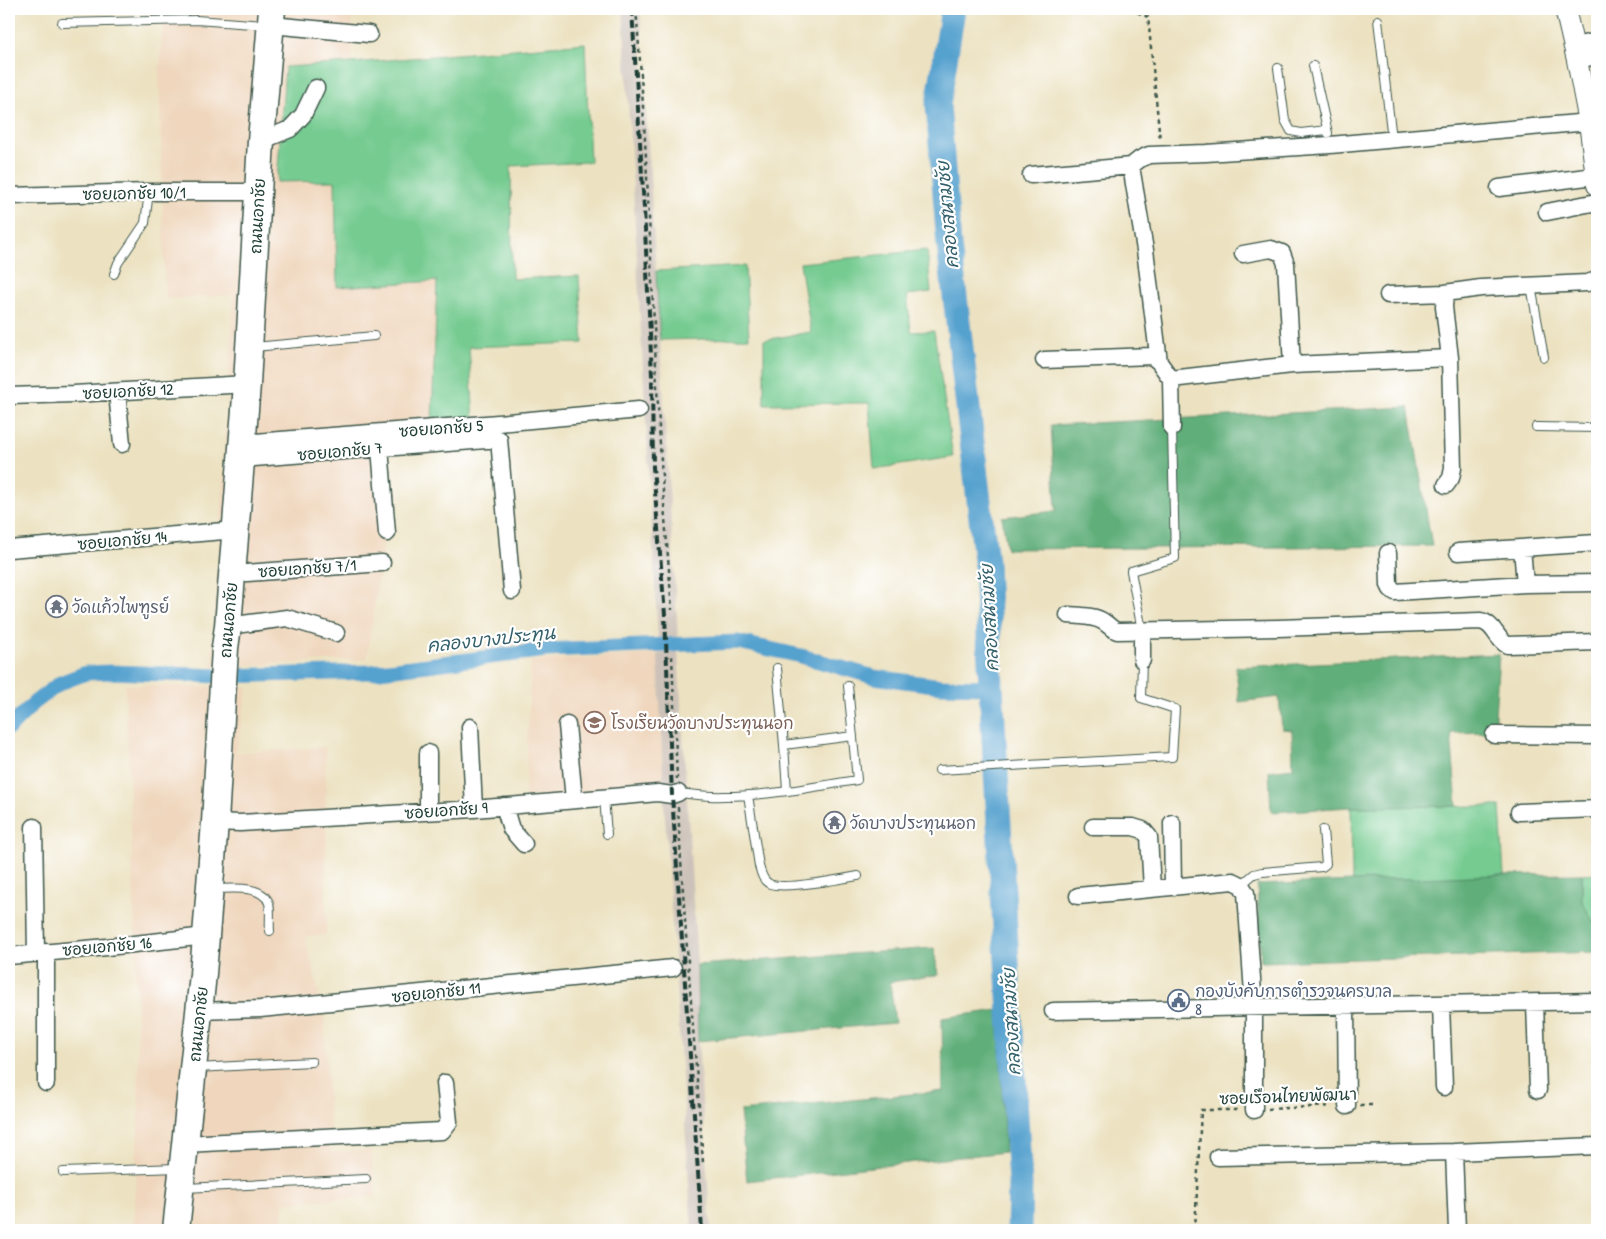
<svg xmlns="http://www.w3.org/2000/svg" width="1606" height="1239" font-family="'Patrick Hand','Playpen Sans Thai',sans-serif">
<rect width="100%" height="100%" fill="#fff"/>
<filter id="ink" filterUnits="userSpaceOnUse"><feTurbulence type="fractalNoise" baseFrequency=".02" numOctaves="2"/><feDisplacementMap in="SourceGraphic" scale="10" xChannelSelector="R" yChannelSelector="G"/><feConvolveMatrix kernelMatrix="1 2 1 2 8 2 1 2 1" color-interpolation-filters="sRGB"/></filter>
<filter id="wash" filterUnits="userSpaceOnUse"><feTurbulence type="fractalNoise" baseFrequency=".0096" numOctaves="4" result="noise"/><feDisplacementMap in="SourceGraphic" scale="20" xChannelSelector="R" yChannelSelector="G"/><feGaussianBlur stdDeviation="1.12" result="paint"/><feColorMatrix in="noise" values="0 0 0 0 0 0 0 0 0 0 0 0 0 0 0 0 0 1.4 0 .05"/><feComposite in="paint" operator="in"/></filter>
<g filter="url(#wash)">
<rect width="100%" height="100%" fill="#ece2c1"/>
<path fill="#efd6bc" d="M164 9H352V63L285 67 277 182 335 181 338 287 437 281 432 422 383 427V546L367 659 212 667 234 295 165 299 159 77Z
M658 654 663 786 525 797 531 661Z
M125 685 248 687 236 753 326 747V935L305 936 324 1016 331 1152 371 1150 376 1196 284 1203 283 1230H133L139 1107 135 930Z"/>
<path fill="#cdc2b9" d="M623 9H640L678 638 658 639Z
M678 652 697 965 698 1041 711 1230H692L664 802 658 654Z"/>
<path fill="#75cb90" stroke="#4a8462" d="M585 43 590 162 511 166 512 279 579 276 583 343 469 347 474 421 432 422 437 281 337 287 335 181 277 182 285 67 352 63Z
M927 250 931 292 907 295 911 332 934 331 953 457 874 469 869 403 764 404V340L811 332 800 263Z
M745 266 749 338 660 340 656 271Z
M1500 806 1504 875 1352 881 1351 807Z
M1597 873V928L1582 902V874Z"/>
<path fill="#60af7a" stroke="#407657" d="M1409 407 1432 546 1007 549 1002 517 1056 511 1051 425Z
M1499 654 1494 732 1451 733 1457 806 1351 807 1271 812 1269 771 1293 768 1292 730 1282 729 1279 697 1239 702 1236 667Z
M1582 874V902L1597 928V952L1261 962 1257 885 1497 875Z
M934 948 938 975 890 982 895 1023 698 1041 697 965Z
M998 1010 1005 1152 747 1181 740 1111 943 1091 942 1018Z"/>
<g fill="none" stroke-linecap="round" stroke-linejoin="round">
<path stroke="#57a2cf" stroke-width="15" d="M9 728 34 703 60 683 86 673 111 672 221 676 372 672 546 650 738 642 801 656 874 677 941 686 991 687"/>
<path stroke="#57a2cf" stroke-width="25" d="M953 9 938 105 949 245 986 561 991 687 1020 1184 1019 1230"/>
</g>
</g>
<g filter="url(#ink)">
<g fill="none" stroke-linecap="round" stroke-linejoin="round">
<defs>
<path id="service" d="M1378 20 1392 139
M62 23 196 20 267 25
M1313 66 1328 133
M1278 68 1285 120 1291 131 1301 133 1327 130
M114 274 118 263 145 223 149 192
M1531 286 1544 357
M254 347 374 336
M1536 427 1597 428
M1142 631 1131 571 1175 558 1172 428
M777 668 784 745
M939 770 1172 757 1175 709 1141 698 1142 660
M787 791 784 745 853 736
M678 793C693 794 708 797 724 796 768 796 813 787 857 780L848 686
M748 795 759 866C761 872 762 879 768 883 779 891 842 879 858 876
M604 798 607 834
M1241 885 1254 874 1262 872 1322 867 1326 864 1323 830
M214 889C230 889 262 884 269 903 271 911 269 923 270 931
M197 1068 312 1062
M63 1172 178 1168
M185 1188 366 1179"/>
<path id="minor" d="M271 25 369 34
M1575 46 1597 41
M1577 60 1597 56
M261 141 290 129 303 115 316 88
M1131 166 1145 250 1159 362
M1031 175 1131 166 1140 159 1149 155 1206 153 1330 145 1589 122
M1499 188 1595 176
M9 196 149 192H258
M1547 212 1597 202
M1243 254 1271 249 1282 253 1286 264 1292 365
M1445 293 1444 307 1450 358 1453 468 1451 478 1446 485
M1388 295 1445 293 1481 288 1587 283 1597 280
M1044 360 1152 356 1159 362 1171 379 1292 365 1450 358
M1171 379 1172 428
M117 392 122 444
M9 396 74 394 247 384
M243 443 498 423 639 410
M380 448 387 533
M241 459 499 439 512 591
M1522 548 1525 584
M9 549 236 530
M1458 552 1597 543
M1388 553 1389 585 1391 589 1395 592 1525 584 1597 583
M233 574 382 563
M1068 615C1079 616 1094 615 1104 622 1109 625 1111 629 1117 631L1278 628 1480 621C1494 623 1496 639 1507 645L1597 642
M228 626 287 618 336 633
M1142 631V660
M567 725 574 800
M470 727 474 809
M1494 735 1597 736
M428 753V811
M504 806 511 829 524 844
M1519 812 1597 809
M215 822 240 823 474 809 658 793 672 795 678 793
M1172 823 1173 887
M34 827 36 953
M1093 827H1133L1143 830 1149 837 1152 889
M1078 896 1233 881 1241 885 1246 893 1254 1008V1110
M9 956 107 947 206 936
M1535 1003 1538 1090
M1441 1004 1444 1087
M1346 1006 1347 1106
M199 1011 260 1009 673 968
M1053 1011 1597 1001
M46 1083V952
M185 1144 442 1131 449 1122 445 1083
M1454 1152 1457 1230
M1218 1157 1454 1152 1597 1146"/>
<path id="tertiary" d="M1565 9 1577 60 1589 122 1597 185"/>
<path id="primary" d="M176 1230 203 974 215 822 225 648 228 626 247 384 261 141 272 9"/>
</defs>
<use href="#service" stroke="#3e5649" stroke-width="10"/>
<use href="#minor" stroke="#3e5649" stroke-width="19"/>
<use href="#tertiary" stroke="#3e5649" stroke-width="22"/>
<use href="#primary" stroke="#3e5649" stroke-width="29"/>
<path stroke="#3e5649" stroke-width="2.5" stroke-dasharray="4 4" stroke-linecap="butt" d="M636 9C647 141 651 273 658 406 661 474 667 542 672 610
M1130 9 1148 17 1160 140
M672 656 677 779
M678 807C684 926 695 1044 703 1163
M1360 1105H1376
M1268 1109 1332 1106
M1195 1230 1201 1110H1240"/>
<use href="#service" stroke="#fff" stroke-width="8"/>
<use href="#minor" stroke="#fff" stroke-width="16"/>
<use href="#tertiary" stroke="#fff" stroke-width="20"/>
<use href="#primary" stroke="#fff" stroke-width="26"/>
<path stroke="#1f3d34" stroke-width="4" stroke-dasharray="8 4" stroke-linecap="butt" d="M632 9 644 208 652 376 653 467 665 615 672 795 702 1230"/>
</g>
</g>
<defs>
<symbol id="temple-ring" viewBox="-11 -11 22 22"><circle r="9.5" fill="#fff" stroke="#6b7280" stroke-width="1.5"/><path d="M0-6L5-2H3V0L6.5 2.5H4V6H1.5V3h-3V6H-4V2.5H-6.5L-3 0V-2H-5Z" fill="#6b7280"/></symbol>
<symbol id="school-ring" viewBox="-11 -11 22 22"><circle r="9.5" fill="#fff" stroke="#8d6e63" stroke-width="1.5"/><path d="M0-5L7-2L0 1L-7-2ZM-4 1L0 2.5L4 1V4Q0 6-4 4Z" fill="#8d6e63"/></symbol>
<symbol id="civic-ring" viewBox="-11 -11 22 22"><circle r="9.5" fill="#fff" stroke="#5c6f8a" stroke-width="1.5"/><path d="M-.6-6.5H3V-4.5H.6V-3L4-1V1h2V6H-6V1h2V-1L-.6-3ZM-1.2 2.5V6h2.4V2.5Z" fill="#5c6f8a"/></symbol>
</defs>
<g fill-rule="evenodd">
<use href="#temple-ring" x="44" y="594" width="25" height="25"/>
<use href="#school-ring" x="582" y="710" width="25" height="25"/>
<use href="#temple-ring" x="822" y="810" width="25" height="25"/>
<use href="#civic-ring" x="1166" y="988" width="25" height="25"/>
</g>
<g text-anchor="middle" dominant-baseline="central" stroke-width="4.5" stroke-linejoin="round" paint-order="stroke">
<g font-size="16" fill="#1f3d34" stroke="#fff">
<text transform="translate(134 193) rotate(-1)">ซอยเอกชัย 10/1</text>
<text transform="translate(257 216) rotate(-87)">ถนนเอกชัย</text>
<text transform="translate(128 391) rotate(-3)">ซอยเอกชัย 12</text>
<text transform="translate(441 428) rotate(-4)">ซอยเอกชัย 5</text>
<text transform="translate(340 451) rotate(-5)">ซอยเอกชัย 7</text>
<text transform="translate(122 540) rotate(-5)">ซอยเอกชัย 14</text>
<text transform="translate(307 568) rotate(-4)">ซอยเอกชัย 7/1</text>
<text transform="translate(228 620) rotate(-85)">ถนนเอกชัย</text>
<text transform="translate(446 810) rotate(-4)">ซอยเอกชัย 9</text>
<text transform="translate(107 946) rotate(-5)">ซอยเอกชัย 16</text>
<text transform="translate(436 992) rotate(-6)">ซอยเอกชัย 11</text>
<text transform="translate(198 1024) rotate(-84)">ถนนเอกชัย</text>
<text transform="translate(1288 1096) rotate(-2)">ซอยเรือนไทยพัฒนา</text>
</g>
<g font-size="16" fill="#5b616d" stroke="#fff" text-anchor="start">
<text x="72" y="607">วัดแก้วไพฑูรย์</text>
<text x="850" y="823">วัดบางประทุนนอก</text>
</g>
<g font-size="16" fill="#785e54" stroke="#fff" text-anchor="start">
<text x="611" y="723">โรงเรียนวัดบางประทุนนอก</text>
</g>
<g font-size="16" fill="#4e5e75" stroke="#fff" text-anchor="start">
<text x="1195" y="991">กองบังคับการตำรวจนครบาล<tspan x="1195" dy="18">8</tspan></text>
</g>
<g font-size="18" font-style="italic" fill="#33606a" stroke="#fff">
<text transform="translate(947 215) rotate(-95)">คลองสนามชัย</text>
<text transform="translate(989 618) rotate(-93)">คลองสนามชัย</text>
<text transform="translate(491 639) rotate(-6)">คลองบางประทุน</text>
<text transform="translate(1011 1022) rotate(-93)">คลองสนามชัย</text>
</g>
</g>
<rect width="1606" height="1239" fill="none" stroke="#fff" stroke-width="30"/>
</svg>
